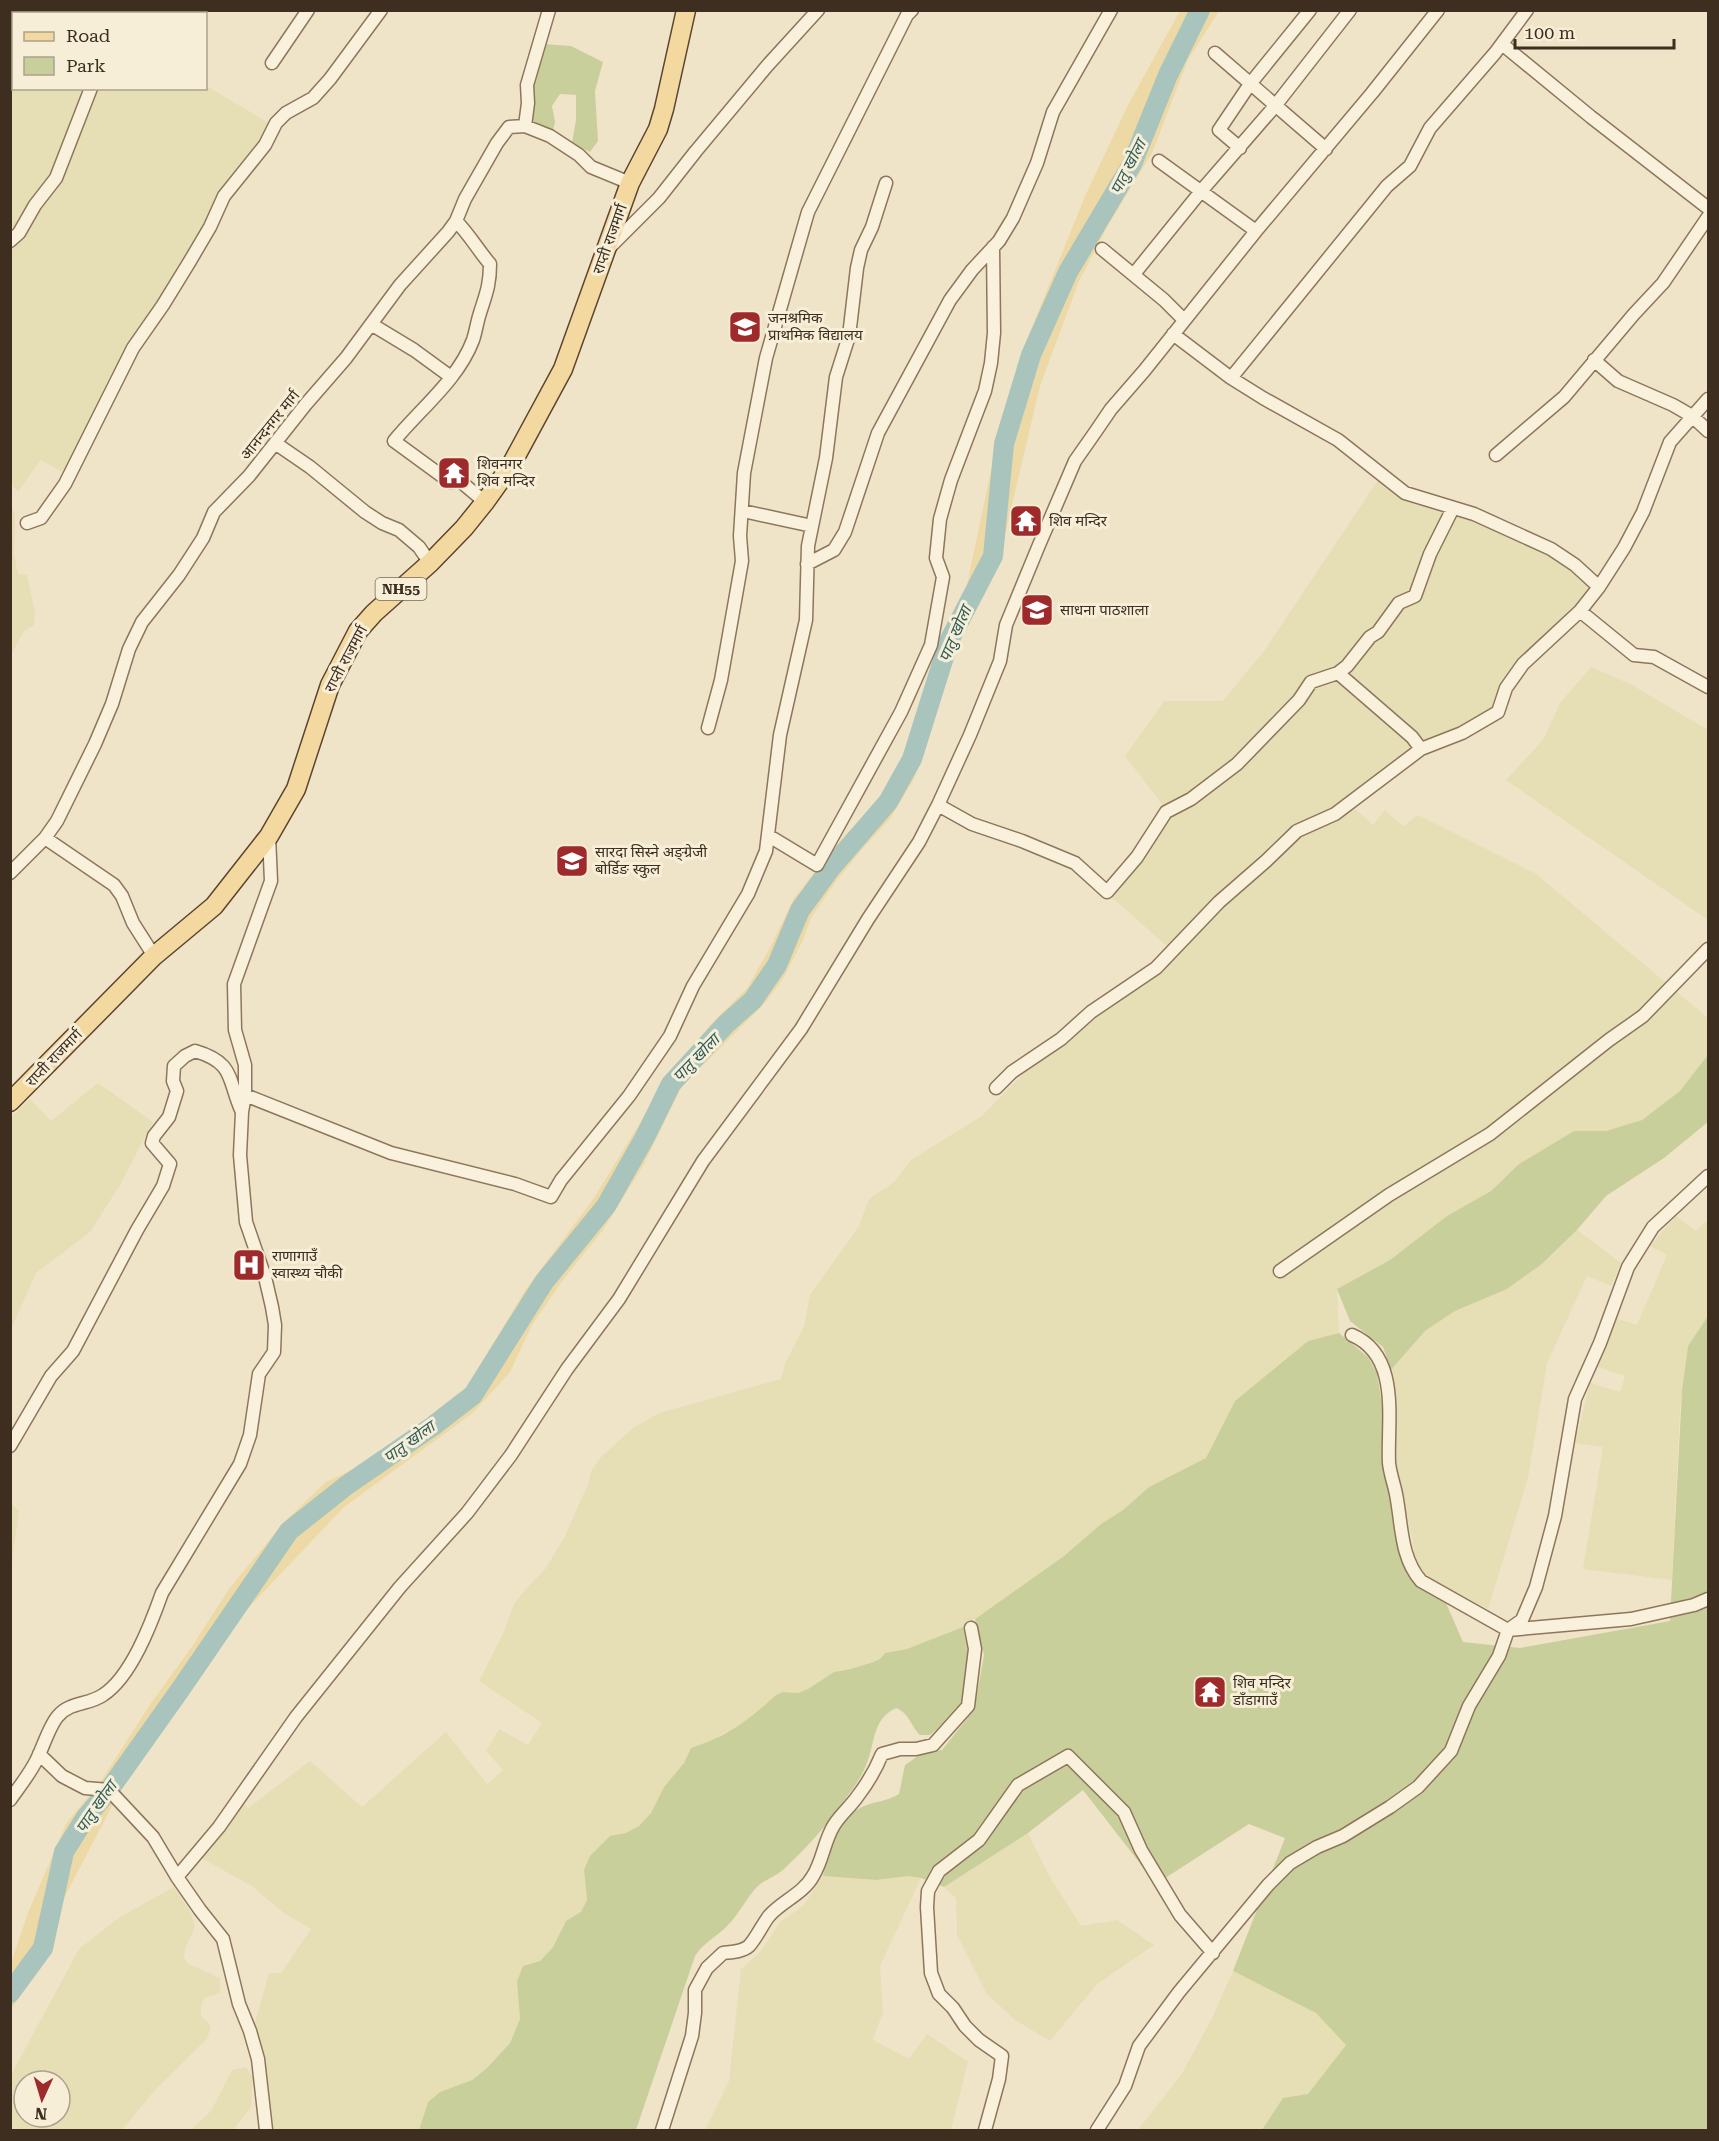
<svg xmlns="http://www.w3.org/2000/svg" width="1719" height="2141" font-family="'Roboto Serif','Noto Sans Devanagari',serif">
<rect width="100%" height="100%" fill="#f0e4c8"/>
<path fill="#e6deb5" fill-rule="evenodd" d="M11 11H127L125 14H14V88H206V86L269 123 259 145 221 196 172 279 126 349 107 382 86 432 62 472 41 460 18 492 11 484Z
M1378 480 1408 501 1477 520 1519 538 1571 569 1592 586 1570 613 1504 678 1493 707 1482 717 1461 728 1409 750 1367 786 1334 809 1306 820 1267 853 1170 949 1108 894 1168 812 1125 756 1164 701H1223L1264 651Z
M11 506 15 515 14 554 18 574 27 575 35 613 34 625 24 631 11 655Z
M1591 667 1632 685 1708 730V920L1506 780 1543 740 1560 703Z
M1355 809 1373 825 1385 810 1403 826 1418 815 1535 873 1708 1018V1055L1707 1060 1680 1091 1642 1120 1606 1131H1574L1519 1164 1491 1191 1447 1216 1390 1260 1337 1289 1339 1333 1308 1341 1235 1401 1206 1458 1149 1487 1123 1510 1101 1524 1064 1556 963 1627 907 1649 885 1653 880 1659 873 1662 851 1669 834 1672 808 1689 798 1693 783 1692 738 1728 723 1733 713 1741 691 1748 684 1763 664 1787 651 1813 639 1826 626 1833 610 1836 584 1870 587 1900 581 1913 566 1921 553 1947 540 1961 523 1966 517 1981 520 2019 510 2043 487 2068 472 2080 440 2092 428 2102 419 2130H269L268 2098 255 2023 269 1973H281L311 1929 284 1913 252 1886 201 1858 242 1803 248 1808 310 1761 362 1807 446 1732 487 1784 503 1770 486 1751 499 1729 528 1745 542 1723 479 1681 504 1632 514 1604 526 1589 546 1568 565 1536 588 1484 591 1471 601 1457 633 1428 659 1413 781 1379 786 1361 804 1327 810 1295 859 1226 869 1199 894 1182 911 1160 982 1116 1032 1065 1211 916 1304 835Z
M98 1083 153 1122 120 1185 90 1232 36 1273 11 1329V1117L30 1099 51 1121Z
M1676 1216 1696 1231 1708 1220V1316L1688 1346 1680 1408 1672 1580 1583 1569 1603 1447 1575 1443 1590 1383 1620 1392 1625 1376 1595 1366 1615 1318 1637 1325 1667 1255 1650 1246Z
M1577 1230 1621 1263 1611 1286 1587 1276 1547 1363 1528 1478 1488 1609 1417 1571 1412 1538 1394 1465 1396 1407 1391 1370 1425 1331 1455 1311 1507 1289 1548 1259Z
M11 1503 19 1511 11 1569Z
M1028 1833 1050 1877 1081 1926 1117 1920 1154 1945 1097 1984 1050 2041 1015 2020 986 1993 957 1935 956 1898 944 1887Z
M823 1876 877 1880 908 1876 921 1878 880 1966 883 2012 873 2040 909 2059 927 2034 968 2062 951 2130H705L729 2081 741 1969 761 1951 780 1922 803 1906Z
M174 1887 191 1913 195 1927 185 1949 184 1957 187 1963 220 1978V1993L204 1998 201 2006V2015L211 2026 207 2039 155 2090 122 2130H11V2075L79 1949 120 1917ZM24 2081H60V2117H24Z
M1233 1971 1316 2013 1346 2045 1308 2094 1284 2130H1138L1183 2072 1213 2016Z
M246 2067 253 2078 251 2107 233 2130H191L211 2111 232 2070Z"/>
<path fill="#c9cf9b" d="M545 44 571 46 603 62 595 91 598 141 590 152 572 143 576 120V95L560 94 552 106 555 122 552 135 531 121 532 80Z
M1708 1055V1122L1664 1158 1606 1196 1577 1230 1543 1263 1507 1289 1455 1311 1425 1331 1391 1370 1383 1347 1350 1321 1337 1289 1390 1260 1447 1216 1491 1191 1519 1164 1574 1131H1606L1642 1120 1680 1091Z
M1708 1316V2130H1262L1283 2098 1308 2094 1346 2045 1316 2013 1233 1971 1285 1838 1249 1824 1156 1884 1083 1790 1028 1833 944 1887 921 1878 908 1876 877 1880 823 1876C829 1853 836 1820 860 1808 873 1801 887 1802 899 1794L905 1765 922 1753 942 1750 974 1710 984 1655 975 1619 1064 1556 1101 1524 1123 1510 1149 1487 1206 1458 1235 1401 1308 1341 1339 1333 1368 1357 1377 1373 1382 1406 1386 1463 1397 1535 1410 1578 1446 1603 1463 1642 1520 1648 1670 1621 1682 1391 1688 1346Z
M963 1627 968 1655 966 1697 937 1729 930 1735H920C911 1726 909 1713 896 1708 870 1720 876 1747 864 1770 859 1781 851 1791 844 1801 827 1826 805 1849 783 1870 775 1877 763 1880 756 1888 746 1899 739 1914 728 1925 718 1936 703 1943 695 1956L636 2130H419L428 2102 440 2092 472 2080 487 2068 510 2043 520 2019 517 1981 523 1966 540 1961 553 1947 566 1921 581 1912 587 1900 584 1870 590 1856 610 1836 626 1833 639 1826 651 1813 664 1787 684 1763 691 1748C728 1736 748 1721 776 1695L783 1692 798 1693 808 1689 834 1672 851 1669 873 1662 880 1659 885 1653 907 1649Z"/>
<path fill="#ecd9a5" d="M1180 11H1219L1188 60 1152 153 1109 224 1079 281 1040 386 1003 543 983 590 949 652 937 693 927 739 914 779 890 819 864 847 837 880 812 916 803 940 784 977 765 1003 682 1086 643 1166 603 1230 563 1280 532 1325 510 1372 473 1413 344 1507 238 1619 187 1696 123 1785 64 1898 52 1945 42 1965 11 2009V1963L28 1913 66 1824 103 1778 149 1706 193 1645 229 1589 285 1521 326 1482 354 1469 427 1421 466 1388 526 1289 594 1198 660 1090 710 1025 747 988 770 948 794 898 847 833 870 811 897 774 934 663 965 594 996 447 1025 344 1086 194 1128 105Z"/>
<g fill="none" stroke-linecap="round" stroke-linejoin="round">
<path stroke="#a9c4bc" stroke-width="20" d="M10 1993 43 1948 64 1852 86 1817 109 1790 180 1690 289 1531 347 1485 433 1426 473 1395 544 1282 606 1206 645 1137 671 1084 726 1024 753 1000 777 965 800 910 830 869 888 802 912 759 949 641 993 556 1004 444 1031 355 1068 272 1132 164 1168 75 1200 10"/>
<defs>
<path id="street" d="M130 14 132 10
M1502 44 1591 117 1708 208
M1215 53 1326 149
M272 63 308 10
M525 126 528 103 527 85 549 10
M1240 148 1219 130 1250 84 1310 10
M1159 161 1256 231
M456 221C469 234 478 250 490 264 490 285 486 294 480 313 477 322 476 331 473 340 458 380 420 409 394 441L450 482 460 481 485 502
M10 241 19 233 35 205 56 178 91 88
M609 248 659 198 696 151 767 66 818 10
M1102 249 1164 300 1184 320
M1134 274 1202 190 1275 106 1350 10
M371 324 414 350 451 377
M1173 334 1231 378 1263 398 1338 440 1405 493 1474 514 1551 549 1575 565 1599 587
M1594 360 1618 381 1673 405 1692 416 1708 431
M1231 378 1387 186 1410 166 1430 128 1495 53 1527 10
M275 443 310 467 365 512 382 523 399 530 419 547 430 563
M1496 455 1564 397 1634 314 1663 283 1708 217
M743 511 812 526
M27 523 41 518 65 484 133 348 163 305 190 261 210 227 224 196 265 145 276 123 286 113 313 98 330 79 381 10
M807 564 834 550 845 532 878 433 950 300 972 270 999 241 1013 218 1037 163 1053 112 1111 10
M1580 611 1634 655 1654 657 1708 687
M1338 673 1412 737 1421 749
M708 728 721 680 742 561 740 536 744 473 766 358 808 212 907 15 912 10
M938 805 972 824 1022 841 1075 863 1107 892 1137 857 1166 812 1191 799 1237 764 1299 700 1311 682 1338 673 1347 666 1370 637 1378 632 1399 603 1415 596 1430 554 1453 508
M769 836 817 865 901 712 931 645 943 577 936 558 940 519 951 480 985 391 991 363 994 333 993 247
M45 838 114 885 122 896 133 923 154 956
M10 873 45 838 57 821 95 744 112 704 129 649 142 622 179 575 203 538 214 512 249 476 306 404 346 358 400 285 448 232 456 221 465 199 497 143 509 127 525 126 550 136 579 155 591 167 630 183
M996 1088 1012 1072 1061 1039 1091 1012 1156 968 1219 902 1266 861 1297 831 1335 814 1421 749 1462 733 1498 712 1506 688 1523 664 1580 611 1599 587 1624 548 1643 512 1670 442 1708 399
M245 1095 391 1153 515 1184 551 1197 561 1180 629 1096 670 1036 693 986 748 894 766 851 780 735 806 620 808 546 826 458 836 377 849 336 857 268 861 250 872 227 886 183
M1280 1271 1389 1195 1490 1134 1609 1040 1643 1016 1708 949
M1352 1335C1401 1356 1387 1420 1389 1463 1390 1473 1394 1484 1396 1494 1402 1524 1400 1557 1421 1581L1508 1630 1631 1619 1694 1605 1708 1599
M10 1446 51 1376 73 1351 137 1230 163 1186 170 1164 152 1143 154 1136 169 1117 177 1091 173 1081 174 1066 185 1056 195 1051C236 1063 227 1080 242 1112
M39 1754 62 1776 85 1788 109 1790 153 1837 177 1877
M10 1800C19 1787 29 1775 36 1761 43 1748 49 1726 58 1716 69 1702 89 1705 103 1695 131 1677 151 1624 162 1593L240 1464 250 1435 259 1374 274 1352 275 1325 272 1307 265 1277 246 1222 240 1155 242 1112 245 1095V1065L235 1030 234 984 271 881 269 836
M266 2130 258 2059 250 2031 239 2004 223 1939 200 1910 177 1877 219 1827 296 1717 400 1587 467 1513 511 1455 567 1369 619 1299 703 1161 801 1029 868 919 919 842 938 805 970 735 1000 661 1006 625 1039 545 1075 461 1096 431 1111 409 1144 371 1256 231 1372 93 1438 10
M662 2130 692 2036 695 2013V1990L707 1968 723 1953C731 1952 742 1952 749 1946 757 1937 762 1925 769 1916 782 1901 803 1894 813 1876 823 1860 824 1841 834 1825 841 1814 850 1807 857 1797 867 1784 876 1769 882 1754L900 1749H916L933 1745 968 1706 975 1649 971 1628
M985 2130 999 2079 1002 2056 979 2040 965 2026 953 2008 939 1994 931 1973 927 1907 928 1891 939 1871 979 1840 1018 1785 1068 1756 1124 1812 1141 1850 1180 1915 1213 1953
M1097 2130 1125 2086 1139 2046 1179 1992 1268 1885 1290 1863 1317 1847 1343 1836 1390 1807 1418 1787 1451 1751 1469 1706 1499 1656 1508 1630 1522 1620 1536 1587 1555 1516 1575 1399 1600 1343 1628 1267 1653 1227 1708 1176"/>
<path id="primary" d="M10 1102 154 956 214 906 269 836 296 789 330 685 358 631 374 613 430 563 464 528 485 502 510 467 563 369 630 183 658 129 664 109 686 10"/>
</defs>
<use href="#street" stroke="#8d765c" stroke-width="15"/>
<use href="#primary" stroke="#5b4430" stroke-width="21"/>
<use href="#street" stroke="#faf1dc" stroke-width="12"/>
<use href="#primary" stroke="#f3d9a0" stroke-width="18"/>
</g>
<defs>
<symbol id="school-square" viewBox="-11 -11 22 22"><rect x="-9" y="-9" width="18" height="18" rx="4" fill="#9e2a2b" stroke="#f7eed8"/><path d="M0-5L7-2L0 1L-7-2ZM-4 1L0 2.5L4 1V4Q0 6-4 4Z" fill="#fff"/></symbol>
<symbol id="temple-square" viewBox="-11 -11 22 22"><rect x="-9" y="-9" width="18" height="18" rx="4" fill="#9e2a2b" stroke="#f7eed8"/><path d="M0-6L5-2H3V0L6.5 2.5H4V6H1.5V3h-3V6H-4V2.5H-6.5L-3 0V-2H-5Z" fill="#fff"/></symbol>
<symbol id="hospital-square" viewBox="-11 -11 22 22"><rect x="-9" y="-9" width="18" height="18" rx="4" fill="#9e2a2b" stroke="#f7eed8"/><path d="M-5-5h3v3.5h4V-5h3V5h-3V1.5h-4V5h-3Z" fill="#fff"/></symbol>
</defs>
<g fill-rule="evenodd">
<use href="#school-square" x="726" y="308" width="38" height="38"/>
<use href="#temple-square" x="435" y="454" width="38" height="38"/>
<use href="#temple-square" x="1007" y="502" width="38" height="38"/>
<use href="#school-square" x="1018" y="591" width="38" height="38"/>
<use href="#school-square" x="553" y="842" width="38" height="38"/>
<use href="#hospital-square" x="230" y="1246" width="38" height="38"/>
<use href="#temple-square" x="1191" y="1673" width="38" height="38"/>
</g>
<g text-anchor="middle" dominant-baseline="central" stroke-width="6" stroke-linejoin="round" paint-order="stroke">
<rect fill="#f7eed8" stroke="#756857" stroke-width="1.5" x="375.5" y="578" width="51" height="22" rx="4.5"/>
<g font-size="14" font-weight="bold" fill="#3d2e20">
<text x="401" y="589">NH55</text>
</g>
<g font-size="15" fill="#3d2e20" stroke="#f7eed8">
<text transform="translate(610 239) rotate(-70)">राप्ती राजमार्ग</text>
<text transform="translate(270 425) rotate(-51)">आनन्दनगर मार्ग</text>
<text transform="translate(346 659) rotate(-62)">राप्ती राजमार्ग</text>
<text transform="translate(54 1058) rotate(-46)">राप्ती राजमार्ग</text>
</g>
<g font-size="15" fill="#3d2e20" stroke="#f7eed8" text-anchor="start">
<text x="768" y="318">जनश्रमिक<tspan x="768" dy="17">प्राथमिक विद्यालय</tspan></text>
<text x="477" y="464">शिवनगर<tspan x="477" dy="17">शिव मन्दिर</tspan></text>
<text x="1049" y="521">शिव मन्दिर</text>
<text x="1060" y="610">साधना पाठशाला</text>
<text x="595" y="852">सारदा सिस्ने अङ्ग्रेजी<tspan x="595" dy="17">बोर्डिङ स्कुल</tspan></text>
<text x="272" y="1256">राणागाउँ<tspan x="272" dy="17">स्वास्थ्य चौकी</tspan></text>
<text x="1233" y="1683">शिव मन्दिर<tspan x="1233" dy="17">डाँडागाउँ</tspan></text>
</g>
<g font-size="16" font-style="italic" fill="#2f5d5a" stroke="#f7eed8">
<text transform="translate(1128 167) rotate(-63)">पातु खोला</text>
<text transform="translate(955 634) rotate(-67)">पातु खोला</text>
<text transform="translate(696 1058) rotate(-46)">पातु खोला</text>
<text transform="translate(409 1442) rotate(-36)">पातु खोला</text>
<text transform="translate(96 1807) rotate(-55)">पातु खोला</text>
</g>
</g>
<rect width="1719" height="2141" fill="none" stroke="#3d2e20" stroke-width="24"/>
<rect x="12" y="12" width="195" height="78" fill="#f7eed8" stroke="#ada18e" stroke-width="1.5"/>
<rect x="24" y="32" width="30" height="9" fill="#f3d9a0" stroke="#ada18e" stroke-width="1.5"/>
<text x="66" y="42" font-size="18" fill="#3d2e20">Road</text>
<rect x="24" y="57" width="30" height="18" fill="#c9cf9b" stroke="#ada18e" stroke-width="1.5"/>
<text x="66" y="72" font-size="18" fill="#3d2e20">Park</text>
<g transform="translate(42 2099) rotate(184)"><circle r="28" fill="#f7eed8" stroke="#ada18e" stroke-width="1.5"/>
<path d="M0-4.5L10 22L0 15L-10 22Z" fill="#9e2a2b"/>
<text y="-9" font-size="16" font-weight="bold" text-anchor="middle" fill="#3d2e20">N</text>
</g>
<path d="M1515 39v9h159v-9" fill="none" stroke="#3d2e20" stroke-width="3"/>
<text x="1524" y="39" font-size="18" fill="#3d2e20" stroke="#f7eed8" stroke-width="4.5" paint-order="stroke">100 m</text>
</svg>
